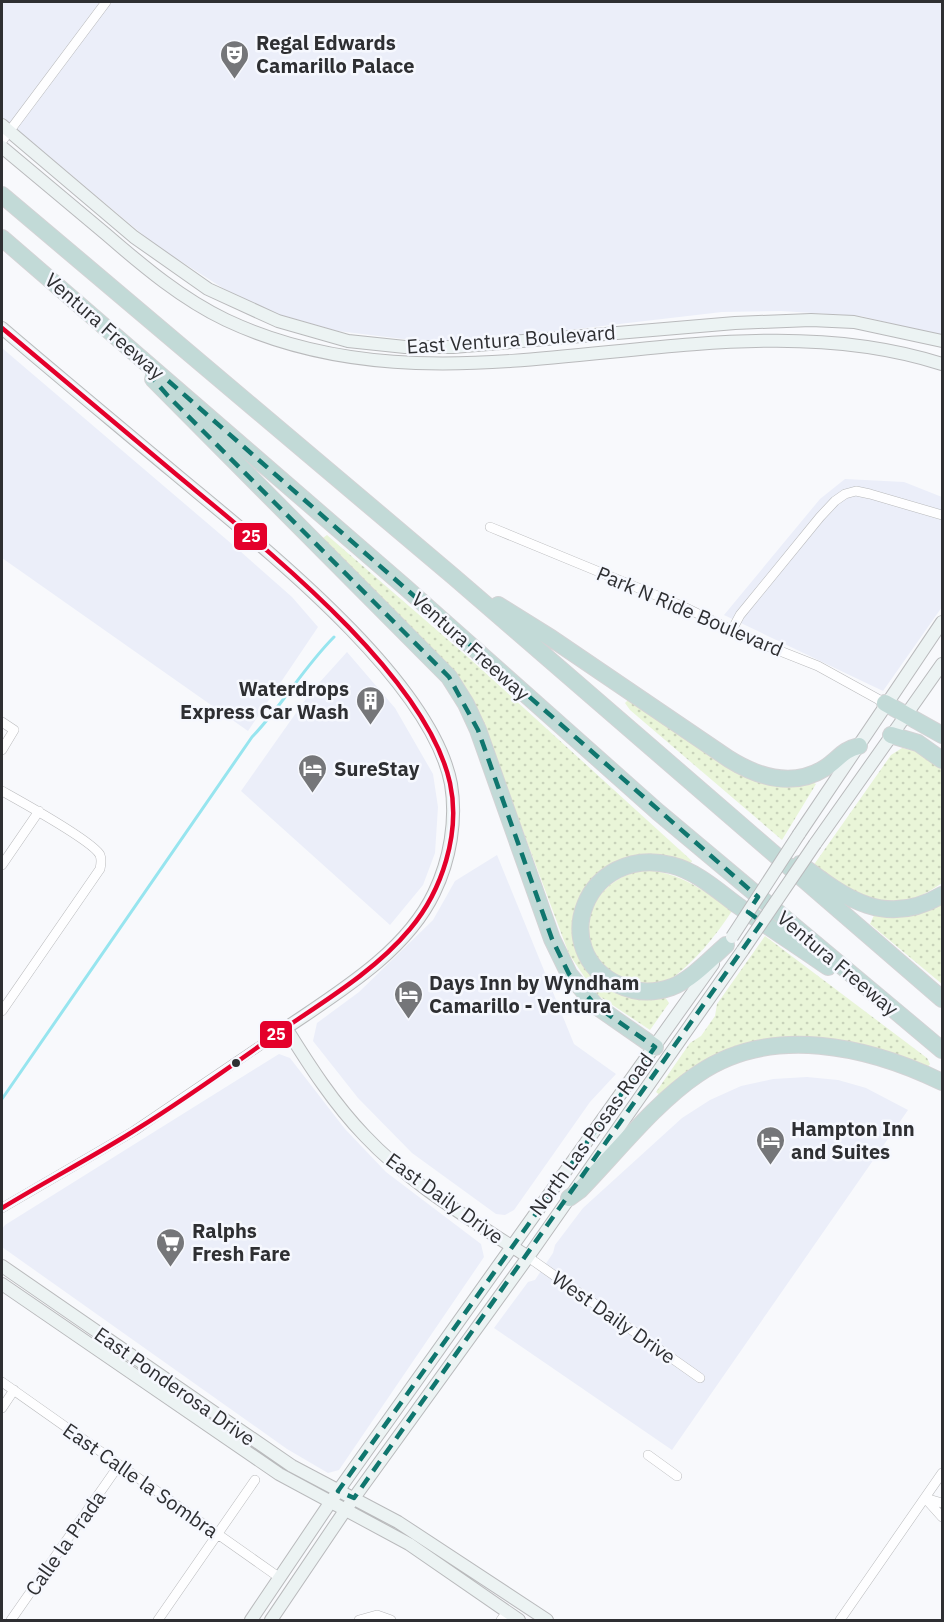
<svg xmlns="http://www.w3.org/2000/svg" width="944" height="1622" font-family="'IBM Plex Sans',sans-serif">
<defs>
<pattern id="grass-dots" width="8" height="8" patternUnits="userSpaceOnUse" patternTransform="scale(1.5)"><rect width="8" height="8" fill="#e9f5d8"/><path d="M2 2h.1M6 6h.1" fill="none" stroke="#c8d2ba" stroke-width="1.8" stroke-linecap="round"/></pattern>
</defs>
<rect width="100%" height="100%" fill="#f8f9fc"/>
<path fill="#ebeef9" d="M2 2H942V336L861 316 781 311 722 312 491 339 428 342 321 329 268 311 226 290 155 245 2 117Z
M2 348 240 551 292 597 318 627 248 731 2 558Z
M845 479 904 482 942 497V607L883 691 724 615 820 499Z
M347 652 395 708 433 774 438 807 435 853 423 885 390 925 241 791 310 693Z
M497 855 574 1044 616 1074 590 1102 514 1210 505 1215 496 1214 412 1153 358 1098 313 1041 317 1023 359 992 433 920 455 881Z
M279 1054 290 1058 345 1129 386 1172 481 1244 484 1257 339 1470 328 1473 287 1449 2 1247V1229L5 1225Z
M807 1077 838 1080 866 1088 908 1110 672 1450 494 1328 528 1282 535 1280 553 1253 555 1245 583 1208 682 1118 710 1100 741 1086 773 1079Z"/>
<path fill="url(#grass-dots)" d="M327 535 469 658 692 861 688 867 666 859 586 890 588 969C614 998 627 1000 665 997L669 1003 650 1030 596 994 569 954 483 724 320 540Z
M629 699 727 765 810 781 816 784 782 840 630 710 625 703Z
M902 748 915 751 942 770V883C891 920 859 895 813 866L891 755Z
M644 870C680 872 705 891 732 911 715 937 693 964 668 981 663 985 652 983 646 984 578 986 563 886 644 870Z
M942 901V984L870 924 875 913Z
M765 936 927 1058 930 1064 927 1068 785 1038 661 1096 656 1092 690 1043 701 1036 715 1016 717 1004Z"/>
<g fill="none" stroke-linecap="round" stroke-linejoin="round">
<path stroke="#97e5ef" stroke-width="3" d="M2 1099 252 737C282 706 303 668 334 637"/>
<defs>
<path id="street" d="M2 141 106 2
M490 527 682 606 752 640 818 666 885 703
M732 630 740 615 820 517 835 501 845 494 856 491 870 494 942 515
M2 722 14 730 2 750
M2 791C18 800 93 841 100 855 102 860 101 864 100 869L2 1011
M2 865 39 811
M2 1208 134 1131 286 1028
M528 1257 700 1378
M2 1382 280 1578
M2 1408 14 1390
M648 1455 677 1476
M925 1498 942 1517
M925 1498 942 1503
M11 1620 119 1465
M158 1620 255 1480
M359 1620 377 1615 391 1620
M501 1620 507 1612
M840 1620 942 1473"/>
<path id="secondary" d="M2 125 134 237 208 289 278 321 348 341 405 347H453L735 323 811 320 854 322 942 341
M2 147C37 176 72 206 107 235 144 267 182 299 226 320 458 429 707 289 942 364
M2 328C58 376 115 423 172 471 254 540 431 677 451 784 457 820 450 860 434 893 406 952 339 992 286 1028 309 1065 334 1104 365 1136 411 1185 472 1220 528 1257
M799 834 942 622
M815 844 942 664
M2 1266 292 1466 398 1522 547 1620
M2 1284 279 1474 409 1544 519 1620
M251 1620 338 1491 713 964
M271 1620 346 1509 528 1257 743 950"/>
<path id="highway" d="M2 195 454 577 942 999
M2 238 405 587 658 812 942 1050
M153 379 449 677 466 704 478 730 552 939 569 974 596 1006 655 1047
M498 605 551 638 729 759C758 777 793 788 825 768 839 759 842 750 859 746
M885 703 942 735
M891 735 918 743 942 760
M800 864C846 899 886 928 942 895
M726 945C710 959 692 979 672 987 655 993 636 993 619 985 545 951 586 844 671 865 696 871 717 890 737 905 767 926 798 946 828 967
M569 1198 580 1190C616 1153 656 1102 698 1074 771 1024 868 1046 942 1082"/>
</defs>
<use href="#street" stroke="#b9babc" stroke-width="10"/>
<use href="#secondary" stroke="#b9babc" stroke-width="14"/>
<use href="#highway" stroke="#d3d3d5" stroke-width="18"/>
<use href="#street" stroke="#fefeff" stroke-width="9"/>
<use href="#secondary" stroke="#ecf3f3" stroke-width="12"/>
<use href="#highway" stroke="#c2dad7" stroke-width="16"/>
<defs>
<path id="secondary-bridge" d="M732 937 799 834
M743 950 815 844"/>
</defs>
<use href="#secondary-bridge" stroke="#b9babc" stroke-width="14" stroke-linecap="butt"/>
<use href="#secondary-bridge" stroke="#ecf3f3" stroke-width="12"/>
<defs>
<path id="bus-1" d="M2 328C60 377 118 426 177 475 261 545 426 674 450 783 461 833 442 891 410 929 376 970 326 1000 282 1030 234 1064 187 1098 137 1129 93 1157 46 1181 2 1208"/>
</defs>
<use href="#bus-1" stroke="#f6f8fe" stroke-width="9"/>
<use href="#bus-1" stroke="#e4002b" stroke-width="4.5"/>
</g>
<path fill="none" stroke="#0f766e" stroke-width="4.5" stroke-dasharray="12 8" stroke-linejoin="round" d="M108 328 758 897 748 912 762 922 354 1498 338 1491 655 1047 596 1006 569 974 552 939 478 730 449 677 168 396Z"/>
<defs>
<symbol id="theatre-pin" viewBox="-11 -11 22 30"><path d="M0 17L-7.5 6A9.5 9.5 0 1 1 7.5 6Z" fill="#757679" stroke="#f6f8fe"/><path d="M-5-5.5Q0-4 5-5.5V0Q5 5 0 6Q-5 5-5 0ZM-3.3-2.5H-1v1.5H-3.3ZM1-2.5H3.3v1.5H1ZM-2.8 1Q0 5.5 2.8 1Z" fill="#fff"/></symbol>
<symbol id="building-pin" viewBox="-11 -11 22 30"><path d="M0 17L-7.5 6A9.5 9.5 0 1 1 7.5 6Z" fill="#757679" stroke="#f6f8fe"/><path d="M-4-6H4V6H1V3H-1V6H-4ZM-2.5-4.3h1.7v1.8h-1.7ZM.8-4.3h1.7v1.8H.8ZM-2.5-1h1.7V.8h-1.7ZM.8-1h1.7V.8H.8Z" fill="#fff"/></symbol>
<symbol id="hotel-pin" viewBox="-11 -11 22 30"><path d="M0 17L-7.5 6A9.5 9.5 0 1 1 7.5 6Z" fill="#757679" stroke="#f6f8fe"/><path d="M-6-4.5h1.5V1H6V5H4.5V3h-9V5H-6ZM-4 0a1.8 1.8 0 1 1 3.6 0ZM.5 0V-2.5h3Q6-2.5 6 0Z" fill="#fff"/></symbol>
<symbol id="supermarket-pin" viewBox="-11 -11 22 30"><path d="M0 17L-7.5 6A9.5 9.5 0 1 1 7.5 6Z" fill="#757679" stroke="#f6f8fe"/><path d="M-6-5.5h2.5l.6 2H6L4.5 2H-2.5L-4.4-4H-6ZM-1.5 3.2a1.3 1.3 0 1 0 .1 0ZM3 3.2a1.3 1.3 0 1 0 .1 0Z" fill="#fff"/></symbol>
</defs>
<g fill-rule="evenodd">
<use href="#theatre-pin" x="218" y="38" width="33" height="45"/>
<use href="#building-pin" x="354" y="684" width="33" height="45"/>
<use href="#hotel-pin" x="296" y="752" width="33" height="45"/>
<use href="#hotel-pin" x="392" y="978" width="33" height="45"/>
<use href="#hotel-pin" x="754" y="1124" width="33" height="45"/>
<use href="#supermarket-pin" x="154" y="1226" width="33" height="45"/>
</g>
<circle fill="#2e2f32" stroke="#f6f8fe" stroke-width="2" cx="236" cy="1063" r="5"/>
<g text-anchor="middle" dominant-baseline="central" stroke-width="5" stroke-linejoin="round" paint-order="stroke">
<g font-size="20" font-weight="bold" fill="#2e2f32" stroke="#f6f8fe" text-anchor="start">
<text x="256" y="42">Regal Edwards<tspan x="256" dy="23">Camarillo Palace</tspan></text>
<text x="349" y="688" text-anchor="end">Waterdrops<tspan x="349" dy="23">Express Car Wash</tspan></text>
<text x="334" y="768">SureStay</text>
<text x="429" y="982">Days Inn by Wyndham<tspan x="429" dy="23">Camarillo - Ventura</tspan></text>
<text x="791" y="1128">Hampton Inn<tspan x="791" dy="23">and Suites</tspan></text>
<text x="192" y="1230">Ralphs<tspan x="192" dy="23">Fresh Fare</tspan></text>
</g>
<g font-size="20" fill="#2e2f32" stroke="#f6f8fe">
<text transform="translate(105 326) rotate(41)">Ventura Freeway</text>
<text transform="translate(511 339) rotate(-4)">East Ventura Boulevard</text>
<text transform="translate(690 611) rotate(23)">Park N Ride Boulevard</text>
<text transform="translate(471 646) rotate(42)">Ventura Freeway</text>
<text transform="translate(838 963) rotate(40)">Ventura Freeway</text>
<text transform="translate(591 1134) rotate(-54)">North Las Posas Road</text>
<text transform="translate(445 1198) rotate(36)">East Daily Drive</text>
<text transform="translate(614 1317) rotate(35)">West Daily Drive</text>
<text transform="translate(175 1386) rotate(35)">East Ponderosa Drive</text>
<text transform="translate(141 1480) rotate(35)">East Calle la Sombra</text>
<text transform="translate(65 1543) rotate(-55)">Calle la Prada</text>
</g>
</g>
<g stroke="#f6f8fe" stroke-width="2">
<rect x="233" y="522" width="35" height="29" rx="6" fill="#e4002b"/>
<rect x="259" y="1020" width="34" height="29" rx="6" fill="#e4002b"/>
</g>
<g font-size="16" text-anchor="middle" font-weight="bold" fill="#fff">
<text x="251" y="542">25</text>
<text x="276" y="1040">25</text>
</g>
<rect width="944" height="1622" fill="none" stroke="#2e2f32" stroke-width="6"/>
</svg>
